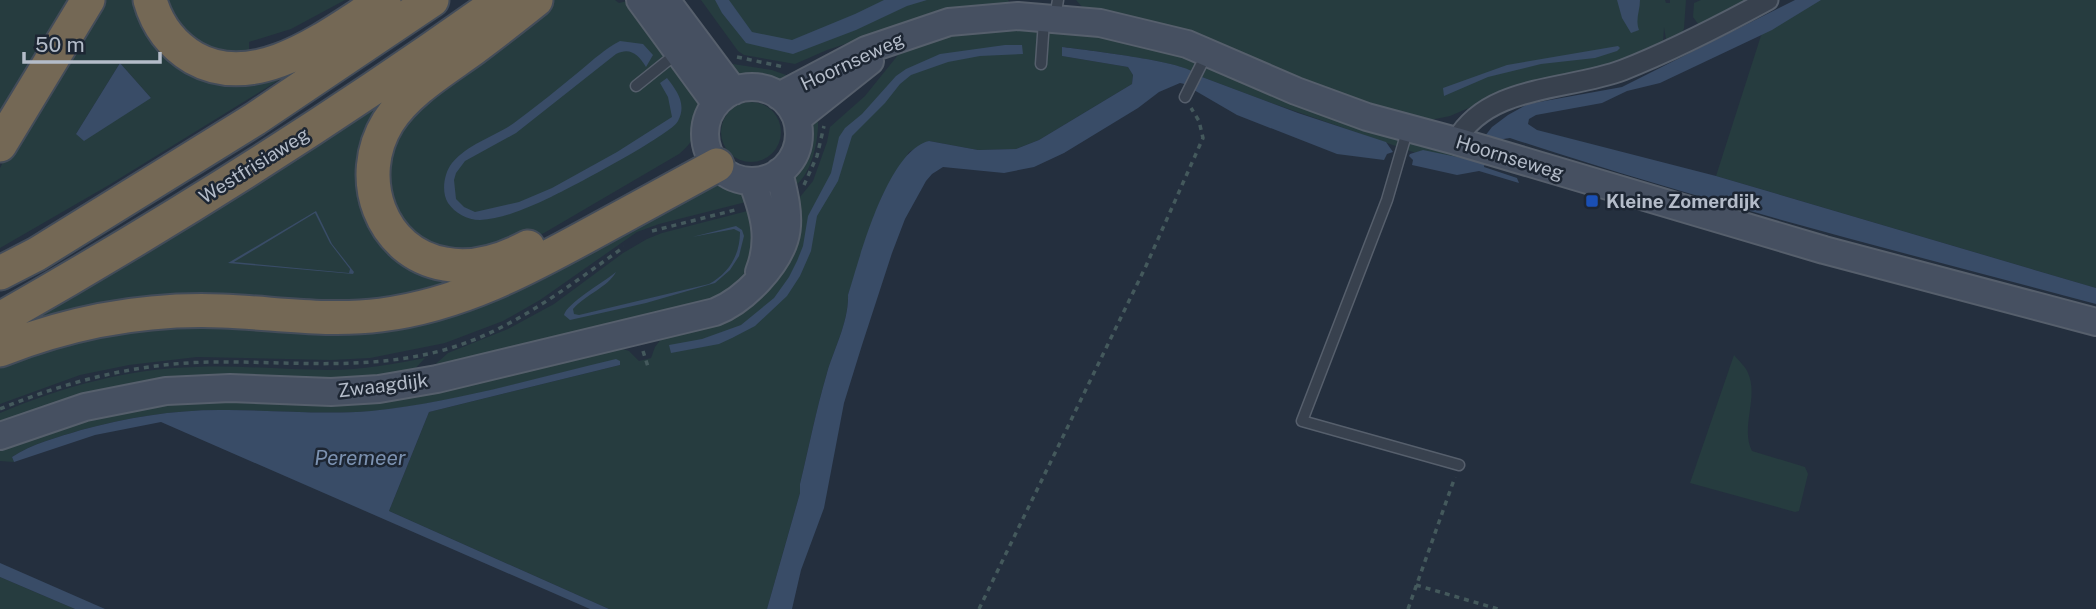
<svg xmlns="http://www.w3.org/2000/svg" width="2096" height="609" font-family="'Public Sans',sans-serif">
<rect width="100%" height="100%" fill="#242f3e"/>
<path fill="#263c3f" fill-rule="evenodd" d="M0 0H74L0 123Z
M96 0H142L212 72 396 8 109 185 0 248V168L24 121ZM120 63 151 98 76 134Z
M156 0H345L291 29 249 42V60L208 56Z
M548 0H615L619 3 631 0 703 99C703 121 696 141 679 154L544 233 505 250 470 257 408 239 379 167 422 95Z
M701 0H1008L1011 5 869 36 827 50 795 64 744 55 738 51Z
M1076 0H1665L1666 3H1670V0H1686L1684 28 1680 39 1667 45 1664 27 1663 44 1629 60 1499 95 1450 116 1425 121 1325 91 1162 24 1083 8Z
M1701 0H1760L1701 28 1693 17 1694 3Z
M1798 0H2096V288L1716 176 1766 20Z
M1014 28 1091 32 1195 58 1198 62 1195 73C1179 61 1087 50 1063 47L1062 56 1128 67 1133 75 1132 84 1039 140 1016 149 978 150 929 141 909 152 882 196 848 295C849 321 834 349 827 373 816 410 809 447 800 484V493L767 609H609L389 511 429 412 620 365 616 360C536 378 454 403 372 411 324 415 276 410 228 410 179 409 129 417 81 430 59 437 31 444 12 457L14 462 0 461V447L38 432 146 404 240 397 613 346 629 351 639 361 651 358 655 347 665 334 720 320 792 202 800 197 813 181 827 142 830 127 865 96 898 55 908 49 958 32Z
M733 64 772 70 789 76 781 83 742 75 731 70 729 65Z
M1212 67 1469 158 1462 159 1420 151 1416 153 1263 100 1202 77 1206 69Z
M426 68 366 193 459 274 449 297 0 330Z
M721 132a30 30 0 1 1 60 0a30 30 0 1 1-60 0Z
M818 119C819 139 812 177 792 188L793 169 802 153 810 123Z
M715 179 739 187 750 201 659 224 637 232 540 300 503 321 445 343 370 358 331 360 197 357 129 365 80 375 0 404V357L85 329 371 324Z
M755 209 752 268 729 296 429 370 448 353 508 329 554 304 623 253 647 239 662 233Z
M1734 355C1738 360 1746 367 1748 373 1759 397 1740 428 1752 451L1805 467 1808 474 1799 511 1795 512 1690 483Z
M425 358 411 373 318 383 0 427V413C62 387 129 368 196 367 241 365 285 370 329 370 362 370 393 364 425 358Z
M0 577 75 609H0Z"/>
<path fill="#394c67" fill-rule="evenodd" d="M715 0H729L752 32 792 40 855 14 884 0H927L907 6 856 30 793 54 746 43 722 13Z
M1617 0H1640C1640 11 1635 19 1639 30L1631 33 1622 18Z
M1795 0H1821L1772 30 1660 83 1627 91 1602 103 1536 115 1529 119 1528 124 1537 130 1716 176 2096 288V304C1900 252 1703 202 1510 138L1497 140 1485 161 1484 167 1517 178 1519 183 1479 171 1457 175 1412 165 1413 160 1409 156 1410 154 1423 150 1467 159 1492 127 1508 115 1528 104 1622 87Z
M620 41 643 44 653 55 646 67C638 54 630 47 616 54L516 133 465 161 456 173 454 180 456 199 464 207 475 212 519 202 552 188 617 152 672 117 668 97 660 83 667 78C677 91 687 104 678 121 672 134 570 188 551 197 530 207 503 219 480 220 467 220 455 213 448 203 441 192 444 173 452 163 469 143 494 137 514 123 537 106 559 88 581 70 594 59 605 49 620 41Z
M1005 45H1022L1023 54 980 56 948 62 911 75 900 84 885 103 852 136 838 181 817 216 811 251 800 276 787 296 755 326 732 338 719 344 671 353 669 345 702 339 741 325 774 298 789 277 797 261 803 246 808 216 831 173 839 137 845 128 862 114 896 76 906 69 940 54Z
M1618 46 1620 48 1617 51 1595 58 1541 64 1488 77 1444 96 1443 88 1507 65Z
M1062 47C1086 50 1181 61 1195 73L1189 85 1180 83 1159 92 1138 108 1064 153 1034 167 1004 173 943 167 932 174 926 181 905 219 892 253 862 345 844 403 824 508 801 570 792 609H767L800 493V484C809 447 816 410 827 373 834 349 849 321 848 295 860 257 887 151 929 141L978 150 1016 149 1039 140 1132 84 1133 75 1128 67 1062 56Z
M120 63 151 98 84 141 76 134Z
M1202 77 1298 113 1386 142 1393 152 1387 154 1384 160 1337 154 1237 115 1194 90Z
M316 211 332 244 354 272 353 274 228 263ZM315 213 330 243 350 269 349 273 234 262Z
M736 226 742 230 744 236 739 256 730 270 715 283 646 303 570 320 564 315C567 303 604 282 616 272 608 287 585 295 573 309L574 314 579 315 709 284C729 273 740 255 740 232L734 229 692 237Z
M616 359 620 361V365L429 412 389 511 609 609H590L161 422 95 435 14 462 12 457C31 444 59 437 81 430 129 417 178 409 228 410 276 410 324 415 371 411 454 403 535 378 616 359Z
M0 563 105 609H75L0 577Z"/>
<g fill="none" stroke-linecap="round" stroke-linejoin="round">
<defs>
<path id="lane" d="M1055 17 1058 0
M1041 64 1044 21
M636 86 676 54
M1185 97 1207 53
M1408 128 1387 200 1302 421 1459 465"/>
<path id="street" d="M1456 141C1488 84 1568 91 1623 70 1672 51 1722 25 1768 0"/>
<path id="secondary" d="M640 0 716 104
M666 0 734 91
M705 134a47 47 0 1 1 94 0a47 47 0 1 1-94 0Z
M779 96 866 50 949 22 1018 16 1100 23 1187 44 1296 91 1367 117 1456 141 1824 250 2096 322
M797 119 870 61
M752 181C764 213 772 239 759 272
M0 436 85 407 166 391 230 388 331 392 379 389 437 379 715 312C733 305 746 294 759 280 794 242 791 220 779 172"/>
<path id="highway" d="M150 0C157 25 172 45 194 58 258 94 332 32 384 0
M0 145 88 0
M528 247C503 260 474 270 445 264 380 253 354 177 388 122 408 91 444 70 473 49 494 33 515 17 536 0
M0 273 37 254 255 119 432 0
M0 319C172 221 340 115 501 0
M0 350C71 322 146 308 222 311 275 313 328 322 381 315 460 305 527 269 596 231 636 209 676 187 717 165"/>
</defs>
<use href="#lane" stroke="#565f6c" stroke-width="13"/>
<use href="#street" stroke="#565f6c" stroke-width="23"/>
<use href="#secondary" stroke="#565f6c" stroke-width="30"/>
<use href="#highway" stroke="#434c59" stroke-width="37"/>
<path stroke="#44595c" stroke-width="3.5" stroke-dasharray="5 5" stroke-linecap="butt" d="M737 57 784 67
M804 185 817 156 824 126
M652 231 739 209
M643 351 649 370
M0 409C67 381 139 363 212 362 289 361 364 371 440 351 509 333 566 288 624 247
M1416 585 1498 609
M979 609 1146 266 1203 138 1199 121 1191 108
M1408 609 1455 477"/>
<use href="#lane" stroke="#38414e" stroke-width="10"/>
<use href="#street" stroke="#38414e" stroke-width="19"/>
<use href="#secondary" stroke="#465061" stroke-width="26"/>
<use href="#highway" stroke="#746855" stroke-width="33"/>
</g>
<rect fill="#1a4fb4" stroke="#1d2633" stroke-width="2.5" x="1585" y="194" width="14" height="14" rx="3.5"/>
<g text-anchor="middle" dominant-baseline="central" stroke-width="5" stroke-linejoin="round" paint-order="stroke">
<g font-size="19" fill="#b4bcc9" stroke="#1d2633">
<text transform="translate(852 61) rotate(-25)">Hoornseweg</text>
<text transform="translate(1510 157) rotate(17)">Hoornseweg</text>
<text transform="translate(254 165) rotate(-32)">Westfrisiaweg</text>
<text transform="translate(383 385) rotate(-7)">Zwaagdijk</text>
</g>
<g font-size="19" font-weight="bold" fill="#b4bcc9" stroke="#1d2633" text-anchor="start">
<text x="1606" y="201">Kleine Zomerdijk</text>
</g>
<g font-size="21" font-style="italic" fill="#7c92b1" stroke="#1d2633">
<text x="360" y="457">Peremeer</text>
</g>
</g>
<path d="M24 52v10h136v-10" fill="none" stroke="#b4bcc9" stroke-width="3.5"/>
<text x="35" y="52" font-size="21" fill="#b4bcc9" stroke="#1d2633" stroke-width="5" paint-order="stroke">50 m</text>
</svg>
